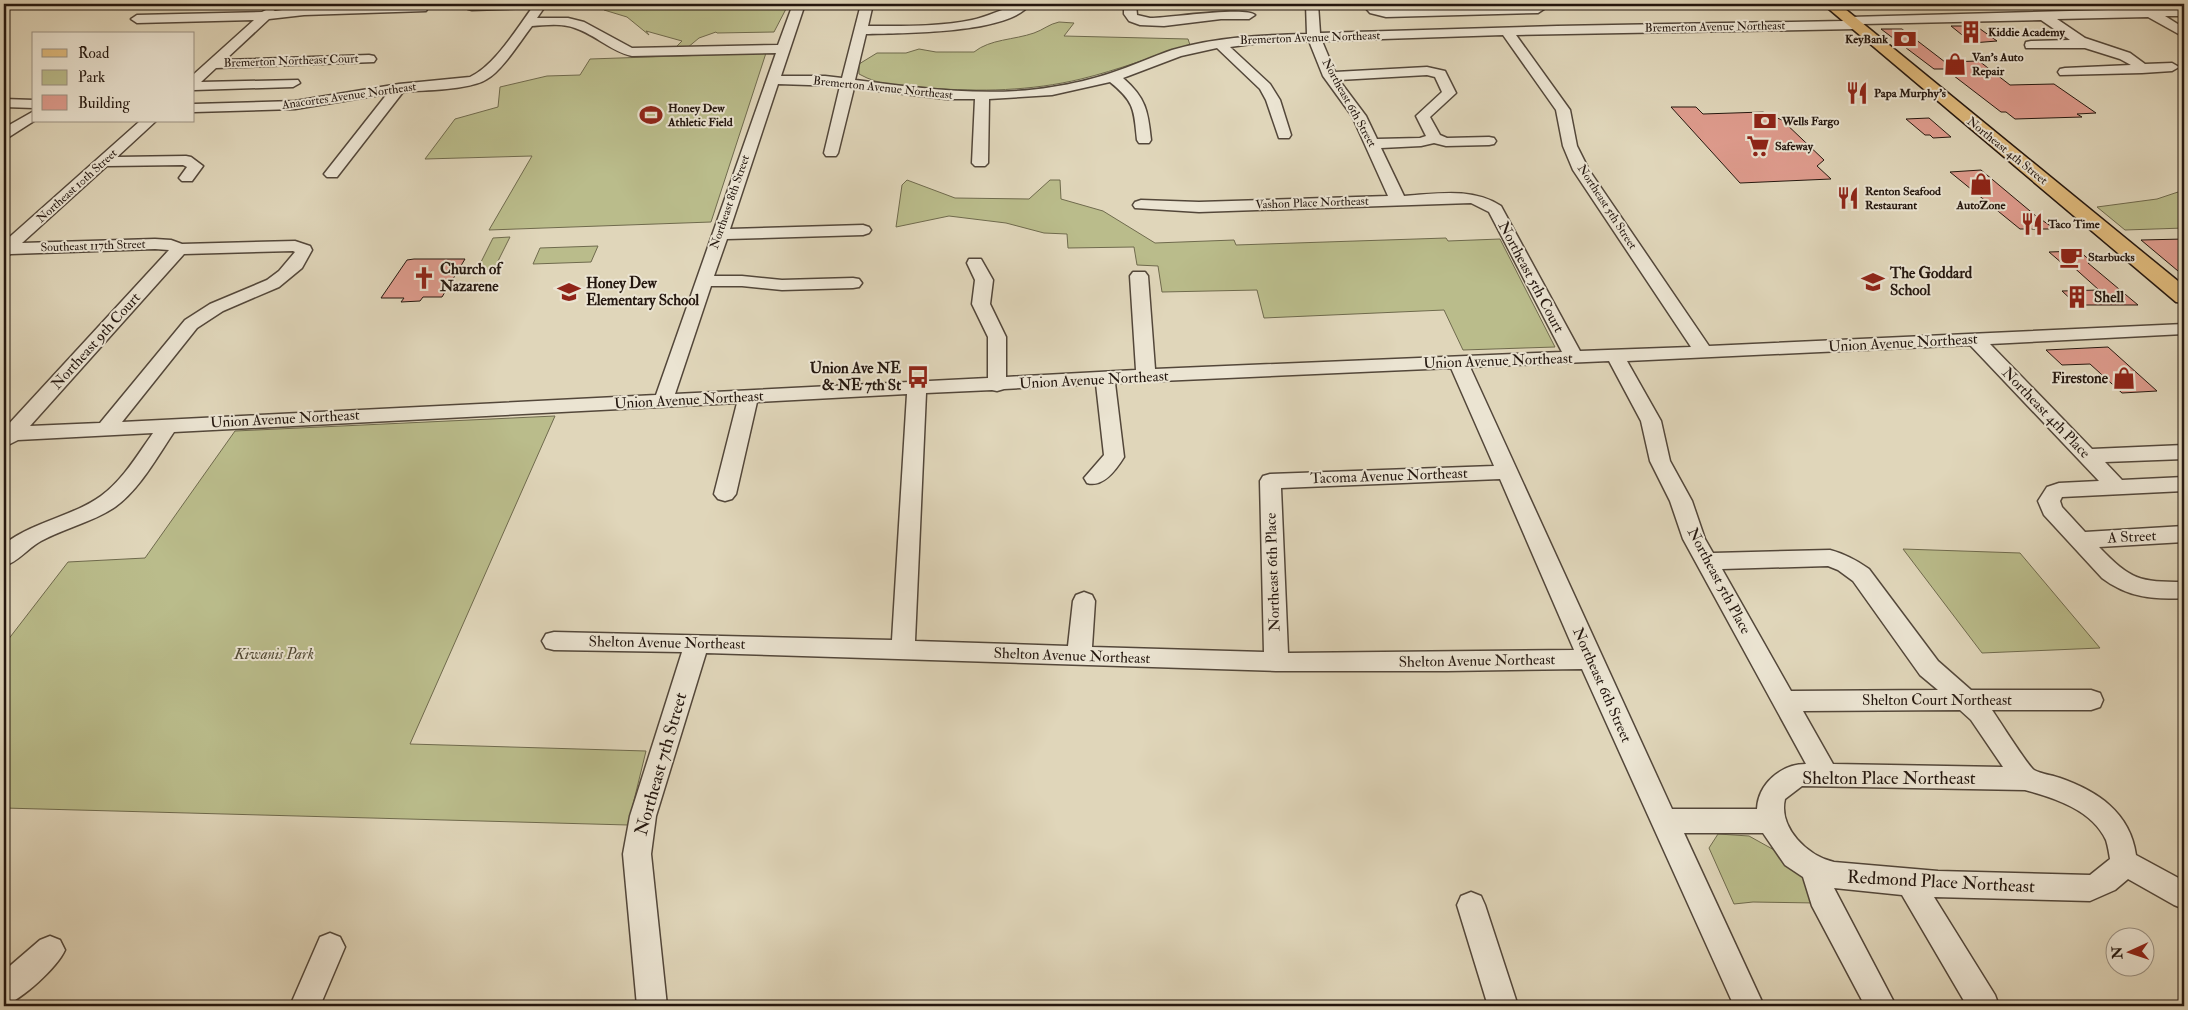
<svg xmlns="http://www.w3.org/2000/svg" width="2188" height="1010" font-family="'IM FELL Double Pica',serif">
<rect width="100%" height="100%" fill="#e0d6ba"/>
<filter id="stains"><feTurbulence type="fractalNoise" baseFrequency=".004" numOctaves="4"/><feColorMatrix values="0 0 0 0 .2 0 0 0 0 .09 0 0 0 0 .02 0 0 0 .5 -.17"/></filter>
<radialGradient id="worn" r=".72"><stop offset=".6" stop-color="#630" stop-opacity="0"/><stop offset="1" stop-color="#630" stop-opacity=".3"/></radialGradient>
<path fill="#babc8b" stroke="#6f6a4d" d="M613 4H748L749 8 787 7 774 32 717 33 716 32 699 38 687 48 673 50 682 41 646 31 649 35 627 17 604 10 608 5Z
M1059 22 1074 23 1064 36 1188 39 1190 45C1154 56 1118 70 1081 79 1031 91 980 92 929 88 905 87 880 86 859 74V64L877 53H906L919 49 936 52H974C990 39 1014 40 1034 33 1043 30 1049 24 1059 22Z
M766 53 711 222 489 230 532 156 425 159 455 119 498 107 500 87 547 76 580 75 590 59Z
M907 180 955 198 1029 199 1050 180H1060L1061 199 1103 211 1155 243 1234 240 1236 245 1446 238 1448 241 1500 239 1555 347 1463 350 1444 310 1264 318 1257 290 1162 292 1158 266 1137 265 1134 247 1068 248 1067 234 1044 233 1006 223 949 216 896 227 902 185Z
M2184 190V228L2125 230 2097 207 2157 199Z
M510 237 494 269 477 270 493 238Z
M598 246 591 262 533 264 540 248Z
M555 416 410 744 646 751 628 825 4 808V645L68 562 145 558 235 431Z
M1903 549 2020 553 2100 648 1982 653Z
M1718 834 1749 836 1776 851 1806 876 1816 903 1753 902 1734 904 1709 848Z"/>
<path fill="#df9c8e" stroke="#24170f" d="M1951 26H1976L1997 41 1972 43Z
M1881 29H1902L1945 62 1979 61 2010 85 2054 84 2096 113 2077 114 2082 117 2015 119 2006 112H2001L1945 69H1934Z
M1671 107H1696L1703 114 1763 112 1782 120 1824 160 1817 166 1831 179 1740 183Z
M1929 118 1951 137 1933 138 1930 135H1925L1906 119Z
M1981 170 2036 216 2055 229H2020L1950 172Z
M2184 239V276L2141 240Z
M2079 251 2092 262 2088 263 2138 305H2077L2062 291 2099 290 2070 264H2063L2049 252Z
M414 259H465L442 297H423L420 301 401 302 404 298H381L407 260Z
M2108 347 2157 391 2122 393 2090 364 2062 365 2046 350Z"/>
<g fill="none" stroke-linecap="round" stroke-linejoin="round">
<defs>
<path id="minor" d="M422 4 426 5 428 8 426 11 304 15 269 19 225 60 369 55 374 56 376 59 374 62 216 68 201 82 298 80 300 83 293 87 194 90V74L254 20 137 23 131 19 137 15 262 12 270 8 275 11 304 7Z
M467 4H555L553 7 544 8 537 18H568L584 22 632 48 778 45 793 4H805L781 76H825L842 78 861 4H873L868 26C902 26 938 27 972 20 992 16 1010 4 1030 4 1010 34 901 33 866 34L855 80C920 88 987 98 1052 87 1072 84 1093 79 1111 73 1132 66 1152 57 1172 50 1215 37 1262 35 1307 34L1306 4H1318L1320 33 1557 26 1844 21 1846 18 1850 17 2184 8V16H2165L2184 28V37L2148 17 2057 19 2085 38 2130 53 2145 64 2172 63 2179 67 2172 71 2142 73 2060 75 2058 72 2060 69 2065 68 2131 65 2120 59 2085 48H2026L2025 45 2026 42 2031 41 2070 40 2041 20 1862 24 1860 28 1856 29 1516 35 1570 110 1577 146 1589 170 1709 346 2184 324V334L1990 344 2092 449 2184 445V459L2105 462 2122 480 2184 477V491L2062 497 2060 501 2062 507 2085 532 2184 526V542L2099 547C2131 580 2139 582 2184 582V598C2153 600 2127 597 2102 578L2044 515 2038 501 2047 487 2059 483 2099 481 1970 345 1627 361 1661 421 1670 461 1692 501 1705 539 1713 553 1830 550C1845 554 1856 560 1869 569L1938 661 1971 690H2091L2100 693 2103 700 2100 707 2091 710H1992C1999 720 2028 766 2034 770 2041 774 2052 775 2060 778 2097 791 2130 812 2136 855L2184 881V909L2174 905 2128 879 2115 890 2090 901 1934 897 1995 995 1999 1006H1967L1902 895 1834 888 1896 1006H1865L1812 906 1803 877 1785 865 1763 833H1684L1764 1006H1734L1582 669 1447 671H1276L706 653 656 816 651 854 667 1006H637L623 854 630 816 682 652 554 650 546 648 542 641 546 634 554 632 892 640 907 394 757 402 736 494 732 499 725 501 718 499 714 494 737 403 174 432C157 457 140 489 115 507 93 522 65 528 41 541 28 548 18 562 4 566V545L7 542C36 521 73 516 101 496 123 480 138 454 153 433L18 440 8 445 4 443V428L6 427 169 250 155 249 11 254 4 256V242L140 121H156L117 157 186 156 191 157 203 166 192 181H182L179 178 187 167 183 165 107 166 22 243 155 239 171 240 182 244 295 241 310 246 312 250 302 268 279 287 223 311 197 328 122 422 656 395 776 53 632 56C610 51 596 35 575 28 562 23 546 25 532 26 521 40 502 71 487 79 471 90 424 90 403 92L337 177H327L324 174 387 94 295 109 194 112V104L295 101 399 84 470 77C494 66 516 30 532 8L472 10 468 9 466 6ZM1503 35 1556 110 1563 146 1573 170 1691 347 1580 351 1501 206C1472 187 1436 194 1404 196L1381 148 1421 146 1434 143 1446 146 1489 145 1494 144 1496 141 1494 138 1489 137 1447 138 1440 135 1430 117 1456 93 1445 71 1427 67 1335 72 1322 41ZM1309 41 1323 76 1352 116 1388 196 1199 202 1141 200 1135 202 1133 205 1135 208 1199 212 1471 203 1489 212 1562 352 1155 369 1148 276 1145 272H1133L1130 276 1136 370 1006 377V337L990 304 993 280 981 259H969L967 263 975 280 972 304 988 337V378L675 394 711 286H742L782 290 853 288 859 287 862 283 859 279 853 278 782 280 742 276H714L727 239 863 235 869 233 871 230 869 227 863 225 730 229 778 84 840 86 824 153 826 156H836L838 153 854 88 946 99H975L972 163 975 166H985L988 163 989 99 1052 95 1110 82C1135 102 1134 110 1137 140L1139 143H1149L1151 140C1148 111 1146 98 1123 78L1181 56 1217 48 1260 89 1266 100 1279 138H1289L1291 135 1280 100 1270 84 1230 47 1259 43ZM1427 75 1435 77 1442 92 1416 116 1426 136 1420 138 1377 139 1366 116 1339 80ZM293 251 295 252 279 271 267 280 210 304 185 320 100 423 30 426 184 254ZM1609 361 1641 421 1650 461 1670 501 1683 539 1806 764C1781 764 1758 784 1757 809H1672L1470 367ZM1451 368 1494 466 1270 474 1263 476 1260 481 1264 652 1092 647 1095 601 1092 595 1084 592 1076 595 1073 601 1068 646 915 641 926 393 992 390 997 391 1004 389 1096 384 1104 455 1084 478 1087 483C1103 488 1116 470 1124 457L1115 383ZM1500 479 1574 650 1288 653 1281 488ZM1828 566 1838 570 1853 581 1920 675 1938 690 1791 691 1722 569ZM1960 710 1971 720 2003 767 1833 764 1803 711ZM1802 786 2025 790C2055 798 2092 810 2106 840 2108 846 2109 853 2110 859L2090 875 1938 871 1834 862C1808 856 1778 828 1785 799Z
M1124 4H1136L1137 15 1150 18C1168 18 1247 6 1255 15L1249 19H1221L1164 26 1140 25 1129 21 1124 14Z
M1362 4H1375L1378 7 1386 9 1538 5 1544 9 1538 13 1386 17 1370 13Z
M4 99 34 100V108L4 107Z
M34 111V121L9 137 4 138V128Z
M1471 892 1481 896 1485 905 1518 1006H1488L1457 905 1461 896Z
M330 933 340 937 345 947 320 1006H290L320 937Z
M50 936 60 940 65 950C57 968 22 999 4 1006V971L40 940Z"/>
<path id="major" d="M1823 4H1839L2184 286V303L2176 302Z"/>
</defs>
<use href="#minor" stroke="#53473a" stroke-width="3"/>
<use href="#major" stroke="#24170f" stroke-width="3"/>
<use href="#minor" fill="#ebe4d2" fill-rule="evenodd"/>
<use href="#major" fill="#e0bb7d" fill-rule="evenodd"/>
</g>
<defs>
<symbol id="building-bare" viewBox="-9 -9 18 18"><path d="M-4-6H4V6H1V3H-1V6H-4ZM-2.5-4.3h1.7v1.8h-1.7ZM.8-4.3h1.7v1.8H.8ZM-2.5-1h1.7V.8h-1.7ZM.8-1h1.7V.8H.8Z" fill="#8f2418" stroke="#ebe4d2" stroke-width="2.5" paint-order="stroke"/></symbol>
<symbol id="bank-bare" viewBox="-9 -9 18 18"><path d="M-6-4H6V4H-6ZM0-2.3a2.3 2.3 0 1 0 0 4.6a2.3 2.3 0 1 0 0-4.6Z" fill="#8f2418" stroke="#ebe4d2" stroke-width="2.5" paint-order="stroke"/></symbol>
<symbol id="shop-bare" viewBox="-9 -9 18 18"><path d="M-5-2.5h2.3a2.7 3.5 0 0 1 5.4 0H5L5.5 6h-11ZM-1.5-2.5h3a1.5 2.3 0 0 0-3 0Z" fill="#8f2418" stroke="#ebe4d2" stroke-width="2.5" paint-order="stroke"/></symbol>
<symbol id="restaurant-bare" viewBox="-9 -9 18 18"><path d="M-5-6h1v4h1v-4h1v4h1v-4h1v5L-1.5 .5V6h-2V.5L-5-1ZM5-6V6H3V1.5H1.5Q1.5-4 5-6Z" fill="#8f2418" stroke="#ebe4d2" stroke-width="2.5" paint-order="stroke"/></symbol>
<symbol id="stadium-bare" viewBox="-9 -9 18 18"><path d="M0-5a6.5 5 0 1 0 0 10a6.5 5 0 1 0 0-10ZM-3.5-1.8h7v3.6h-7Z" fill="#8f2418" stroke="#ebe4d2" stroke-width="2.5" paint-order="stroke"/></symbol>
<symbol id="supermarket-bare" viewBox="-9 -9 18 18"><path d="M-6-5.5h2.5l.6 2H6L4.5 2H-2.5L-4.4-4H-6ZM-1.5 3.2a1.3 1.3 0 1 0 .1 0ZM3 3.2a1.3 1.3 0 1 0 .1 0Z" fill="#8f2418" stroke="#ebe4d2" stroke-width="2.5" paint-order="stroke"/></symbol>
<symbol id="cafe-bare" viewBox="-9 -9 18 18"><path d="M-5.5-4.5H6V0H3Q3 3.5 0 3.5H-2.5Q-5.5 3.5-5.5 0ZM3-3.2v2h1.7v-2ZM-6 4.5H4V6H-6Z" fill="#8f2418" stroke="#ebe4d2" stroke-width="2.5" paint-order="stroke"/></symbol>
<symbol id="church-bare" viewBox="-9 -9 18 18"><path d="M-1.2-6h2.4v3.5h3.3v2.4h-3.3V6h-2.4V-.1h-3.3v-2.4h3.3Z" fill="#8f2418" stroke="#ebe4d2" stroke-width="2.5" paint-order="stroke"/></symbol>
<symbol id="school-bare" viewBox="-9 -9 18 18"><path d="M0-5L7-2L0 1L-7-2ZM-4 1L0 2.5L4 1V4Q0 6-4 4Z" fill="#8f2418" stroke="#ebe4d2" stroke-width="2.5" paint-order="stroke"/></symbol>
<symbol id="bus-bare" viewBox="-9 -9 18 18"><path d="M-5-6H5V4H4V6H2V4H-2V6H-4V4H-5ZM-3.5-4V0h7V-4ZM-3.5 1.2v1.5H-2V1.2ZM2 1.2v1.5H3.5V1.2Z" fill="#8f2418" stroke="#ebe4d2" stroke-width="2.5" paint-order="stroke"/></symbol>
</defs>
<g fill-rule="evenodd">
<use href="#building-bare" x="1955" y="16" width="32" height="32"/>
<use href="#bank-bare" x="1889" y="23" width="32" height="32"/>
<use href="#shop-bare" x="1939" y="48" width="32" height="32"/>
<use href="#restaurant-bare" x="1841" y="77" width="32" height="32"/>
<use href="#stadium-bare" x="635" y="99" width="32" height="32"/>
<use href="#bank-bare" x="1749" y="105" width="32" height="32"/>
<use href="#supermarket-bare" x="1742" y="130" width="32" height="32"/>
<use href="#shop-bare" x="1965" y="168" width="32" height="32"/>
<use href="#restaurant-bare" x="1832" y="182" width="32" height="32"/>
<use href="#restaurant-bare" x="2016" y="208" width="32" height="32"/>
<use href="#cafe-bare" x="2055" y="241" width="32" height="32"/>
<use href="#church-bare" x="408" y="262" width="32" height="32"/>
<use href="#school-bare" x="1857" y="266" width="32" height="32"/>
<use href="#school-bare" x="553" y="276" width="32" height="32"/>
<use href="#building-bare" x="2061" y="281" width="32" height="32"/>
<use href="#bus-bare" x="902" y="361" width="32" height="32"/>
<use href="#shop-bare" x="2108" y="362" width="32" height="32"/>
</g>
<g text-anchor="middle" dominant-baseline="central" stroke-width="4" stroke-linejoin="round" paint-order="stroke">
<g font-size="12" fill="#24170f" stroke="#ebe4d2">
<text transform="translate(1715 27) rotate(-1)">Bremerton Avenue Northeast</text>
<text transform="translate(1310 38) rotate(-2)">Bremerton Avenue Northeast</text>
<text transform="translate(291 61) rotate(-2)">Bremerton Northeast Court</text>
<text transform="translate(883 88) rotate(6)">Bremerton Avenue Northeast</text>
<text transform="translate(349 96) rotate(-8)">Anacortes Avenue Northeast</text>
<text transform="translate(1349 103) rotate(61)">Northeast 6th Street</text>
<text transform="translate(2007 151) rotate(39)">Northeast 4th Street</text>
<text transform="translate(77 186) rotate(-42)">Northeast 10th Street</text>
<text transform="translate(730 202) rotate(-71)">Northeast 8th Street</text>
<text transform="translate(1312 203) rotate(-2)">Vashon Place Northeast</text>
<text transform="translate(1607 207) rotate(57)">Northeast 5th Street</text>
<text transform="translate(93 246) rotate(-2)">Southeast 117th Street</text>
</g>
<g font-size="12" font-weight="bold" fill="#24170f" stroke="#ebe4d2" text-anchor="start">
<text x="1988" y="32">Kiddie Academy</text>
<text x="1888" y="39" text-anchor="end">KeyBank</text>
<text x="1972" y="57">Van's Auto<tspan x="1972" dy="14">Repair</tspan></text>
<text x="1874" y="93">Papa Murphy's</text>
<text x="668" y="108">Honey Dew<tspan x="668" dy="14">Athletic Field</tspan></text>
<text x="1782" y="121">Wells Fargo</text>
<text x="1775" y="146">Safeway</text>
<text x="1865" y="191">Renton Seafood<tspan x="1865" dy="14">Restaurant</tspan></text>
<text x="1981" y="205" text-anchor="middle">AutoZone</text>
<text x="2048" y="224">Taco Time</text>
<text x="2088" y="257">Starbucks</text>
</g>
<g font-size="15" font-weight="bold" fill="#24170f" stroke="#ebe4d2" text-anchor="start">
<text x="440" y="269">Church of<tspan x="440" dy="17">Nazarene</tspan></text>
<text x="1890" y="273">The Goddard<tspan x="1890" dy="17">School</tspan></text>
<text x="586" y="283">Honey Dew<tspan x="586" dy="17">Elementary School</tspan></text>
<text x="2094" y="297">Shell</text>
<text x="901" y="368" text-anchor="end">Union Ave NE<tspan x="901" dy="17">&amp; NE 7th St</tspan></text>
<text x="2108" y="378" text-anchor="end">Firestone</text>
</g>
<g font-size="15" fill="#24170f" stroke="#ebe4d2">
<text transform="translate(1531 277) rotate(62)">Northeast 5th Court</text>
<text transform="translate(96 341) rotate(-48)">Northeast 9th Court</text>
<text transform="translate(1903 343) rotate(-3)">Union Avenue Northeast</text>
<text transform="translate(1498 361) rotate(-2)">Union Avenue Northeast</text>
<text transform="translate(1094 380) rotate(-3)">Union Avenue Northeast</text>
<text transform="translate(689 400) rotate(-3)">Union Avenue Northeast</text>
<text transform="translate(2046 413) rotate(46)">Northeast 4th Place</text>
<text transform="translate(285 419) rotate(-3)">Union Avenue Northeast</text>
<text transform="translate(1389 476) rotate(-2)">Tacoma Avenue Northeast</text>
<text transform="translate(2132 537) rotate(-3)">A Street</text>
<text transform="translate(1273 572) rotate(-92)">Northeast 6th Place</text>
<text transform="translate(1719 581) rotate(62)">Northeast 5th Place</text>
<text transform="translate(667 643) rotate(1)">Shelton Avenue Northeast</text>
<text transform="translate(1072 656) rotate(2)">Shelton Avenue Northeast</text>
<text transform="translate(1477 661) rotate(-1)">Shelton Avenue Northeast</text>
<text transform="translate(1602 685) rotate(66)">Northeast 6th Street</text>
<text x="1937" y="700">Shelton Court Northeast</text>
</g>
<g font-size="15" font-style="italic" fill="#514934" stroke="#ebe4d2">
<text x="274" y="654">Kiwanis Park</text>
</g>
<g font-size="18" fill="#24170f" stroke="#ebe4d2">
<text transform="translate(661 764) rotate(-74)">Northeast 7th Street</text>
<text x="1889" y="778">Shelton Place Northeast</text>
<text transform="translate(1941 882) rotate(3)">Redmond Place Northeast</text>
</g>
</g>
<rect width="2188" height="1010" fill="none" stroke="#e0d6ba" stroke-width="20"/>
<rect x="5" y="5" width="2178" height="1000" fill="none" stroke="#24170f" stroke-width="2.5"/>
<rect x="10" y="10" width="2168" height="990" fill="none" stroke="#24170f"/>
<rect x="32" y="32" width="162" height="90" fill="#ebe4d2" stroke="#9b9284"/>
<rect x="42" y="49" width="25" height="8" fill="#e0bb7d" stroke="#9b9284"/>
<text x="78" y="58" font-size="15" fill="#24170f">Road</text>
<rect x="42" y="70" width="25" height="15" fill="#babc8b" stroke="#9b9284"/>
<text x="78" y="82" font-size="15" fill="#24170f">Park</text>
<rect x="42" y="95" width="25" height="15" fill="#df9c8e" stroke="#9b9284"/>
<text x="78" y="108" font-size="15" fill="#24170f">Building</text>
<g transform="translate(2130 952) rotate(267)"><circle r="24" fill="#ebe4d2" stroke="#9b9284"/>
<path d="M0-4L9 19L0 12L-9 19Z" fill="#8f2418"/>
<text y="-8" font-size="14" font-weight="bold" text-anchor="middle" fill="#24170f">N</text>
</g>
<rect width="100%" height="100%" filter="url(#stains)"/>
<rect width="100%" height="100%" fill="url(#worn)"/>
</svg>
